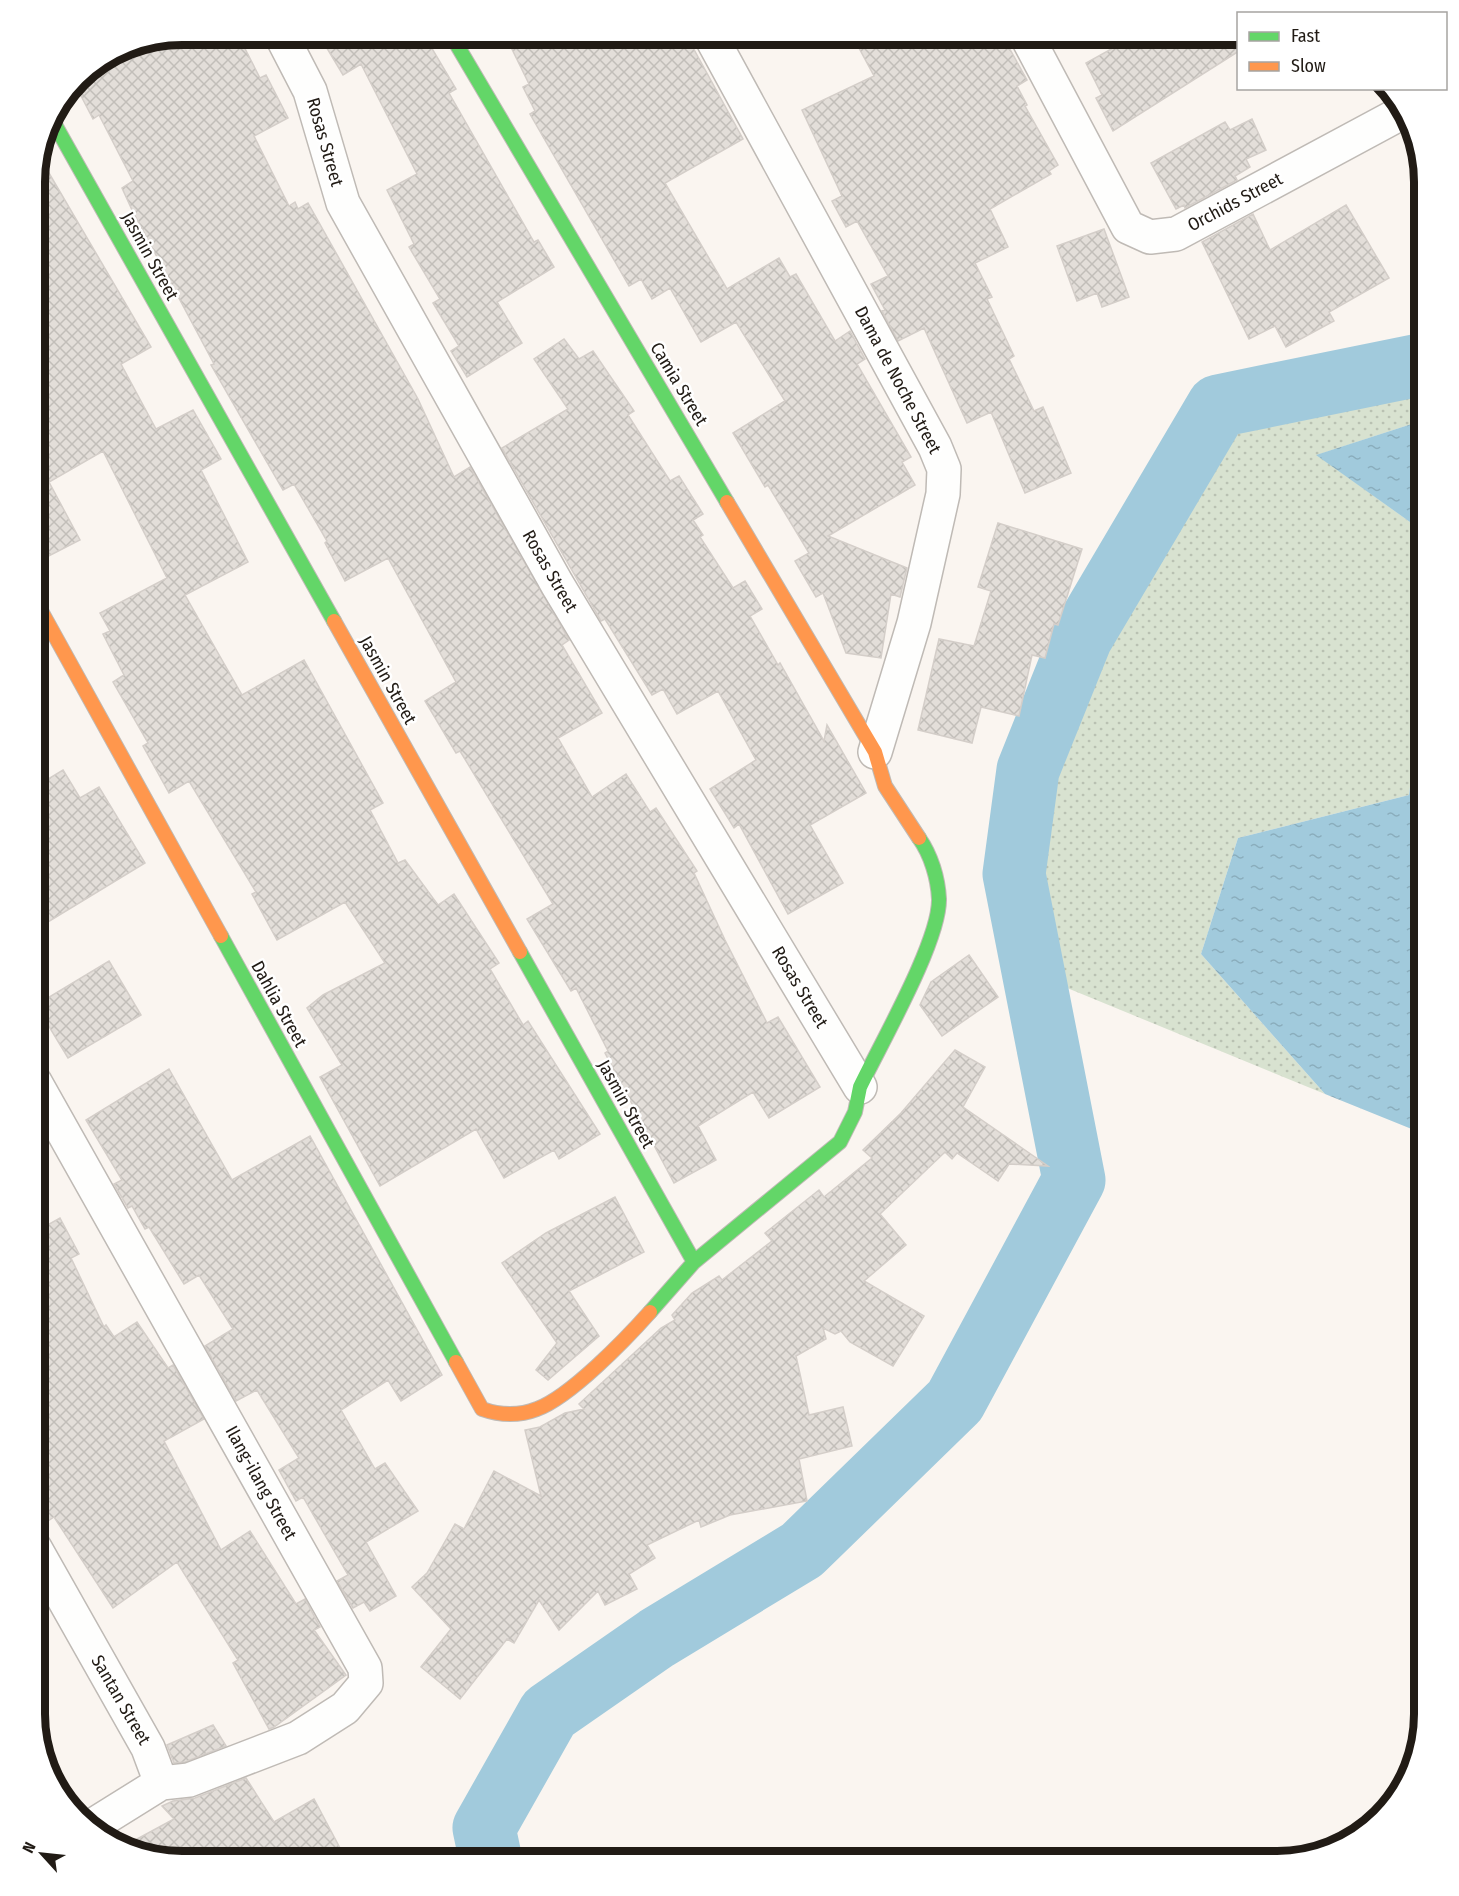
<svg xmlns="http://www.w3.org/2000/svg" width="1459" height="1896" font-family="'Fira Sans Condensed',sans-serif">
<defs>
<pattern id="green-dots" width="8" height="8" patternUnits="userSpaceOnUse" patternTransform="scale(1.5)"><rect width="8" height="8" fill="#d8e2d0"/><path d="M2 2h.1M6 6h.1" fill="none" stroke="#b9c1b2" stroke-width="1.8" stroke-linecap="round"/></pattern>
<pattern id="water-ripples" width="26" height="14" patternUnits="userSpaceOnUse" patternTransform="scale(1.5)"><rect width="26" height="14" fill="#a1cadc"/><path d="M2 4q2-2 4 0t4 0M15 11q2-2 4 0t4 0" fill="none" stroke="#8aadbc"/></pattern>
<pattern id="building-cross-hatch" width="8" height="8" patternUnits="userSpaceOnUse" patternTransform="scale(1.5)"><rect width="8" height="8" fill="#e3ded9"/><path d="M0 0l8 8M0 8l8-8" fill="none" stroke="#c2beb9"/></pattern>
</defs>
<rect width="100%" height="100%" fill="#faf5f0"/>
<path fill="url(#green-dots)" d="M1424 364V420L1317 455 1424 532V677L1409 795 1238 838 1201 954 1325 1094 1055 983 1039 846 1081 638 1218 406Z"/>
<path fill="url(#water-ripples)" d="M1424 420V532L1316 455Z
M1424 677V1134L1325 1094 1201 954 1238 838 1409 795Z"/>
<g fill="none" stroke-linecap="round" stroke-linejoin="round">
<path stroke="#a1cadc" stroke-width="63" d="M491 1861 484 1828 549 1713 657 1638 802 1550 955 1401 1074 1180 1014 874 1028 770 1081 638 1218 406 1424 364"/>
</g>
<path fill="url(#building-cross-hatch)" stroke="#d4cec9" stroke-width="1.5" d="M182 34 238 35 260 78 266 75 288 118 254 136 289 206 295 202 298 209 308 203 418 399 454 477 470 467 569 640 562 645 602 713 558 738 592 797 626 774 650 812 656 808 697 871 694 873 725 940 767 1023 778 1017 820 1087 769 1118 753 1092 698 1126 716 1160 674 1183 605 1053 608 1051 576 988 571 991 527 919 553 904 460 751 456 753 425 701 456 682 388 558 345 581 325 543 327 541 294 484 283 490 211 365 214 364 132 210 122 188 133 181 99 115 93 119 80 94 85 92 78 80 84 71 126 46Z
M319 35H424L456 89 449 93 534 242 538 240 554 267 497 302 522 343 467 377 451 351 459 346 433 303 440 299 409 247 414 244 387 190 417 174 361 64 343 75Z
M505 35H686L743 139 665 183 727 289 779 258 790 277 796 274 835 341 850 331 865 359 857 364 911 457 902 462 915 485 828 536 907 568 900 597 891 594 881 658 846 653 823 593 816 597 795 561 809 553 768 485 765 487 733 433 785 401 736 322 701 342 670 288 652 299 641 279 629 286 530 114 535 111 523 87 529 84Z
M852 35H1002L1027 80 1017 86 1027 105 1025 106 1058 165 1049 171 1051 174 990 209 1008 247 975 263 992 297 987 299 1014 356 1009 359 1034 411 1043 407 1071 473 1025 493 991 412 967 423 924 328 898 341 882 311 885 310 871 284 888 276 857 221 846 227 832 201 842 196 802 110 874 76Z
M1108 35H1239V51L1113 131 1096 98 1102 95 1086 63 1115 47Z
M1252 119 1266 150 1246 159 1250 167 1235 176 1237 180 1185 208 1184 205 1176 209 1151 163 1225 122 1230 130Z
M39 156 151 347 121 364 156 429 193 410 221 459 201 470 248 562 185 595 242 695 304 660 383 803 370 810 398 863 405 860 438 905 454 894 499 963 490 969 523 1025 528 1021 600 1134 559 1159 554 1150 504 1178 476 1129 380 1186 320 1077 342 1065 307 1008 323 995 385 963 345 902 277 940 252 894 256 892 189 781 169 793 143 746 148 743 113 682 124 675 103 634 110 631 100 613 167 578 103 451 49 482 80 540 35 563V348L48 340 35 319V172Z
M1346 205 1389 278 1329 312 1334 321 1286 347 1275 326 1249 339 1202 242 1253 214 1270 250Z
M1104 229 1129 297 1102 307 1097 293 1077 301 1057 246Z
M564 339 579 359 593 351 634 411 628 415 670 481 679 476 703 514 693 520 703 535 700 537 733 588 745 581 762 609 750 616 778 665 780 663 824 741 827 725 866 793 810 825 843 883 788 914 739 824 734 828 710 789 756 760 718 691 677 714 663 689 652 695 605 619 601 621 502 448 568 409 534 359Z
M998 523 1082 549 1058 625 1054 624 1045 658 1032 655 1019 716 981 707 972 743 918 730 939 639 974 646 991 591 978 587Z
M63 770 80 798 99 787 145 863 48 922 35 898V787Z
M969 955 998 997 942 1036 920 1005 931 982Z
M109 961 141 1015 68 1058 36 1005Z
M955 1050 985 1067 963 1107 1048 1166 1009 1164 998 1181 957 1153 952 1159 945 1152 880 1214 906 1245 864 1281 924 1316 893 1366 850 1342 841 1331 835 1334 823 1328 826 1339 796 1356 809 1415 843 1407 852 1446 799 1459 807 1501 730 1515 701 1527 699 1520 647 1545 655 1558 629 1574 637 1589 605 1605 598 1591 559 1630 539 1600 514 1643 507 1639 460 1699 421 1667 451 1629 412 1587 427 1573 455 1524 464 1529 494 1471 541 1496 525 1430 540 1427 565 1413 584 1409 579 1404 661 1328 675 1320 672 1315 692 1293 719 1276 722 1280 772 1241 765 1233 819 1190 824 1197 872 1158 863 1150 901 1113Z
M169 1069 232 1180 310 1136 442 1375 401 1401 388 1380 341 1410 375 1469 385 1463 418 1511 366 1542 396 1596 370 1611 364 1602 353 1608 337 1581 348 1575 303 1497 296 1501 279 1470 299 1458 257 1390 236 1401 205 1346 233 1329 199 1275 184 1284 149 1227 145 1229 132 1206 128 1208 114 1184 122 1180 86 1120Z
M615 1197 644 1252 569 1291 599 1336 548 1380 536 1370 557 1343 502 1263 546 1233Z
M60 1218 79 1254 71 1258 104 1327 106 1325 114 1337 137 1322 168 1368 173 1365 204 1419 164 1441 221 1550 250 1531 296 1604 305 1599 320 1627 314 1630 346 1675 274 1727 269 1729 233 1663 238 1660 177 1562 113 1608 54 1517 48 1521 35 1496V1232Z
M213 1725 226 1746 185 1762 174 1763 167 1745Z
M246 1778 274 1822 314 1799 341 1850 319 1862H182L124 1846 174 1819 162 1806 173 1801 195 1798Z"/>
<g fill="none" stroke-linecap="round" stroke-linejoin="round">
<defs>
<path id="street" d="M281 35 310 91 343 203 557 584 860 1087
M710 35 935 447 944 469 943 494 914 623 875 752
M1026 35 1128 227 1150 237 1176 234 1403 112
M35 1082 365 1668 366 1683 345 1708 298 1738 189 1780 161 1783
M35 1548 148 1748 161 1783 92 1826"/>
<path id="fast" d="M451 35 727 502
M50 116 334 621
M221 936 456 1362
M520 952 694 1262
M650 1312 694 1262 840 1142 855 1112 860 1087C880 1045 940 941 939 899 938 878 931 855 919 838"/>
<path id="slow" d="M727 502 875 752 885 786 919 838
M35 600 221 936
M334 621 520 952
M456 1362 482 1409C499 1415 519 1416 537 1409 570 1397 626 1339 650 1312"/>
</defs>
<use href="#street" stroke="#bfbab5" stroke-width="36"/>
<use href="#fast" stroke="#bfbab5" stroke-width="16"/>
<use href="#slow" stroke="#bfbab5" stroke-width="16"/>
<use href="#street" stroke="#fefefd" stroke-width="33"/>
<use href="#fast" stroke="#63d668" stroke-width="14"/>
<use href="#slow" stroke="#ff974d" stroke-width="14"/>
</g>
<g text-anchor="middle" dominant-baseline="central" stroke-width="5" stroke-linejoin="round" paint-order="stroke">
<g font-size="18" fill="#211b15" stroke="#fff">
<text transform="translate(325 142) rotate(74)">Rosas Street</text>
<text transform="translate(1235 202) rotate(-28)">Orchids Street</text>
<text transform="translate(150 256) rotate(61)">Jasmin Street</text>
<text transform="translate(898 380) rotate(62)">Dama de Noche Street</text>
<text transform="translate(679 384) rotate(59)">Camia Street</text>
<text transform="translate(550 571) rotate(60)">Rosas Street</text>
<text transform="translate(388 680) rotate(61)">Jasmin Street</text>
<text transform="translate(800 987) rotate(59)">Rosas Street</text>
<text transform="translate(279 1004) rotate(61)">Dahlia Street</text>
<text transform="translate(626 1104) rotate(61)">Jasmin Street</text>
<text transform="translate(261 1483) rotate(61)">Ilang-ilang Street</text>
<text transform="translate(121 1700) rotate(60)">Santan Street</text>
</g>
</g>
<path d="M0 0H1459V1896H0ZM182 45H1277A137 137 0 0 1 1414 182V1714A137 137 0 0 1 1277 1851H182A137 137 0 0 1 45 1714V182A137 137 0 0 1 182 45Z" fill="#fff" fill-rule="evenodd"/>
<path fill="none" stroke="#211b15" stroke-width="8" d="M182 45H1277A137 137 0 0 1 1414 182V1714A137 137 0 0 1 1277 1851H182A137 137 0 0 1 45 1714V182A137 137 0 0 1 182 45Z"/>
<rect x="1237" y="12" width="210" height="78" fill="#ffffff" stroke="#a6a4a1" stroke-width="1.5"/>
<rect x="1249" y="32" width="30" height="9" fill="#63d668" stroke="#a6a4a1" stroke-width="1.5"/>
<text x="1291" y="42" font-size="18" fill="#211b15">Fast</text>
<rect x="1249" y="62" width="30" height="9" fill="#ff974d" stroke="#a6a4a1" stroke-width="1.5"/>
<text x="1291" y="72" font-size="18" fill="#211b15">Slow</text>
<g transform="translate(42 1854) rotate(297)" stroke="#ffffff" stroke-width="4.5" paint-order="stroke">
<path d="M0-4.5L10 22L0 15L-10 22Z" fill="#211b15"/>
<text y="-9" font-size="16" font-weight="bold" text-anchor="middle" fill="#211b15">N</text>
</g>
</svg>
